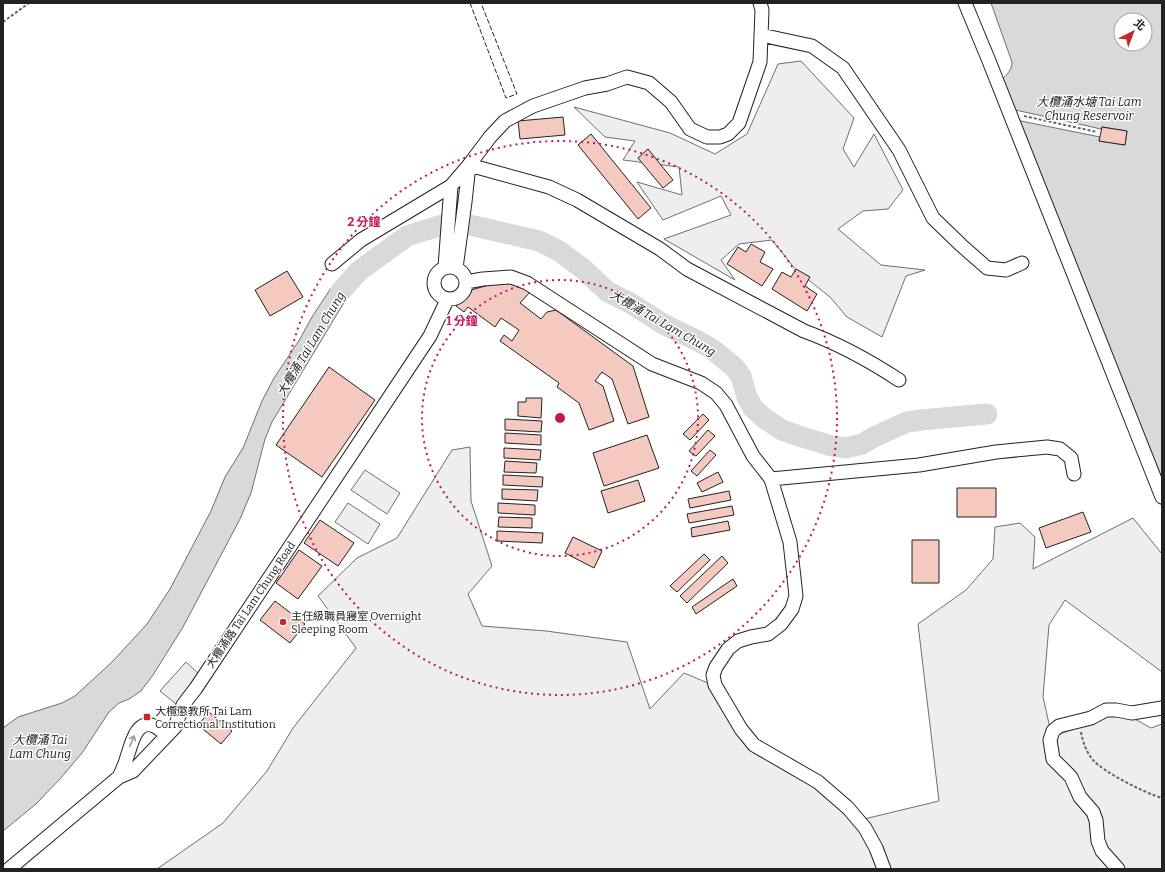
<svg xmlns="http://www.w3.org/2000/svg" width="1165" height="872" font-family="Bitter,'Noto Sans TC',serif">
<rect width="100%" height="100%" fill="#fff"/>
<path fill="#eee" stroke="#6f6f6f" d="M801 61 854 118 843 149 854 167 874 134 903 190 888 209 863 211 838 229 881 265 925 270 906 276 882 337 847 317 830 297 796 270 772 240 739 244 721 260 735 280 664 239 731 215 721 196 663 220 637 182 682 195 679 167 623 160 635 141 605 137 574 107 670 133 715 154 747 134 778 64Z
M470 447 471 501 492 566 468 594 482 626 546 631 627 642 650 709 684 673 708 683 757 742 860 820 939 801 918 624 966 590 993 559 995 527 1020 523 1035 537 1033 569 1133 518 1162 554V672L1065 600 1049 625 1043 697 1052 737 1120 711 1151 728 1162 724V869H157L223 823 267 771 293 728 356 648 318 596 357 558 397 538 452 450Z
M365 470 400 493 387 514 351 490Z
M348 503 380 524 368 544 335 522Z"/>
<path fill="#ededed" stroke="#6f6f6f" d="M186 662 200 675 176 704 160 691Z"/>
<path fill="#d9d9d9" stroke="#6f6f6f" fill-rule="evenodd" d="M991 3H1162V488L1001 80C1007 75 1012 70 1012 62ZM1121 20H1145V44H1121Z
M359 271 354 286 272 422 265 439 251 493 240 519 183 627 153 675 141 691 129 699 119 703 109 712 82 753 59 780 36 804 3 831V728L18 717 62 703 75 696 112 662 147 624 170 589 211 511 225 477 243 448 262 401 274 378 300 339 312 317 331 288 340 280 352 273Z"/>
<path fill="#fff" stroke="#6f6f6f" d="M1011 109 1101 129 1102 127 1127 131 1125 145 1099 141 1100 137 1016 120Z"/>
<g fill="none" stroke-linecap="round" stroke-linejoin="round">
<path stroke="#d9d9d9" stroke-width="21" d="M340 292 359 271 407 236 442 225 461 223 539 241 559 251 582 268 608 292 632 304 663 324 698 341 712 349 734 367 741 376 747 397 753 408 764 418 782 430 802 437 832 446 846 448 862 444 874 437 907 422 921 420 987 414"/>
</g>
<path fill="#f3c9c0" stroke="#222" d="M563 117 565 135 520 139 518 121Z
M1102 127 1127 131 1125 145 1099 141Z
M591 134 651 208 638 219 578 145Z
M648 149 673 180 663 188 638 158Z
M751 244 765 252 760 262 773 269 762 286 727 264 738 247 746 252Z
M796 269 810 277 805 286 817 294 807 311 772 289 782 272 791 277Z
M287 271 303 297 270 316 255 290Z
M511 279 530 292 520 303 541 319 547 312 556 310 633 366 649 417 628 424 612 379 602 372 595 381 603 386 614 421 589 430 579 403 557 387 559 383 500 341 504 335 512 341 519 330 501 318 495 327 468 307 464 312 456 306 467 291Z
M329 367 375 400 322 477 276 445Z
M526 398H542L541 418 518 416V402H526Z
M703 414 709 420 690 440 683 434Z
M505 419 542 421 541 432 505 430Z
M708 430 715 436 696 456 689 451Z
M505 433 541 435V445L505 443Z
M647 435 659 468 604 486 593 453Z
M504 448 541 450 540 460 504 458Z
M710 450 716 455 697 476 691 471Z
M505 461 537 463 536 473 504 472Z
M718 472 723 482 702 492 697 483Z
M503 475 543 477 542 487 503 485Z
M638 480 645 501 608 513 601 491Z
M957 488H996V517H957Z
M502 489 538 490 537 501 502 499Z
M729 491 731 500 690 508 688 499Z
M498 503 535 505V515L498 513Z
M732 506 734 515 689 523 687 514Z
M1083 512 1091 532 1046 548 1039 528Z
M499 517 532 518V528L498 527Z
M320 520 354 543 338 566 304 543Z
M728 521 730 530 692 537 691 528Z
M497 531 543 533 542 543 497 541Z
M573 537 602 551 594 568 565 553Z
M912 540H939V583H912Z
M299 550 322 566 298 599 276 583Z
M704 554 710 560 677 592 670 586Z
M722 556 728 563 687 603 680 596Z
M733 579 737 586 696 614 692 607Z
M275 601 305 624 290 643 260 620Z
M209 712 232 731 221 744 198 725Z"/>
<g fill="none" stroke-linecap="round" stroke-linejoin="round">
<defs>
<path id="minor" d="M965 3 989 61 1162 497
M761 35 812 46 843 68 899 150 933 218 961 245 987 268 1006 270 1022 263
M332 264 361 240 451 186 469 165 490 137 505 121 533 106 585 88 607 84 627 77 649 83 671 102 690 129 707 137H720L728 134 739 123 760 62 762 10 760 3
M434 283a16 16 0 1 1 32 0a16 16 0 1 1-32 0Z
M445 267 451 186
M456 268 465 202 469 165 549 187 577 200 660 249 687 269 804 331C837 343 870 361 899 380
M466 282 483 279 511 277 527 283 652 364 701 383 716 393 726 405 753 456 771 479 790 542 796 596 792 609 781 624 768 634 751 637 738 641 728 649 716 667 713 675 715 685 741 729 754 745 818 782 848 808 865 828 876 848 884 869
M771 479 919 465 996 452 1047 447 1060 449 1071 458 1074 474
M119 777C122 771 125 764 127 757 131 746 136 718 154 726 159 728 163 732 166 736
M9 869 119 777 133 771 175 727 183 705 196 688 430 336 447 300
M1118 869 1102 851 1098 841 1096 820 1093 812 1080 797 1071 777 1053 759 1050 740 1053 731 1059 726 1091 718 1106 710H1116L1132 713 1162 708"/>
</defs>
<use href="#minor" stroke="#222" stroke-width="15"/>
<path stroke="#646464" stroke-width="2" stroke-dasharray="3 2" stroke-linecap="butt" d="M3 22 29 3
M1024 116 1097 132
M1081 732C1083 742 1086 752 1093 760 1103 772 1147 794 1162 798"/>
<use href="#minor" stroke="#fff" stroke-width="13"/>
<path stroke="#222" stroke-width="1" stroke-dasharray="5 2" stroke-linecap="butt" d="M470 3 506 98 517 94 481 3"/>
</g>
<defs><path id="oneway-shaft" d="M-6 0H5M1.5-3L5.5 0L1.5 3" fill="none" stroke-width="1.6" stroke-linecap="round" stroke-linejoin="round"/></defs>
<use stroke="#9c9c9c" href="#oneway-shaft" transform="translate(132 741) rotate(-68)"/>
<g fill="none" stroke="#c2185b" stroke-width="2" stroke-dasharray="2 4">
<circle cx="560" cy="418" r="138"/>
<circle cx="560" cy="418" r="277"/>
</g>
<g fill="#c62828" stroke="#fff" stroke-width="1.5">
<circle cx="283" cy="622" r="4"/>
<rect x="143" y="713" width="8" height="8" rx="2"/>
</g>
<g text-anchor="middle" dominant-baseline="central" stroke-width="3" stroke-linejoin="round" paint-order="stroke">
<g font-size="11" fill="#222" stroke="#fff">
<text transform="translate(251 605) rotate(-56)">大欖涌路 Tai Lam Chung Road</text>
</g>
<g font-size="11" fill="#222" stroke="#fff" text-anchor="start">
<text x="291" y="616">主任級職員寢室 Overnight<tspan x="291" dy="13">Sleeping Room</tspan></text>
<text x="155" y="711">大欖懲教所 Tai Lam<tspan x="155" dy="13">Correctional Institution</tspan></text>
</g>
<g font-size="12" font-style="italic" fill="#222" stroke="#fff">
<text x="1089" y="102">大欖涌水塘 Tai Lam<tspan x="1089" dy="14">Chung Reservoir</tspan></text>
<text transform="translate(663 323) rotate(30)">大欖涌 Tai Lam Chung</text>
<text transform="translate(311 344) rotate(-59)">大欖涌 Tai Lam Chung</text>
<text x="40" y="740">大欖涌 Tai<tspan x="40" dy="14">Lam Chung</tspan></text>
</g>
</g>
<circle cx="560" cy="418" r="6" fill="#c2185b" stroke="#fff" stroke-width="2"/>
<g font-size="12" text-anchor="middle" font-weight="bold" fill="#c2185b" stroke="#fff" stroke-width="3" stroke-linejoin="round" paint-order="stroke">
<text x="364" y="226">2 分鐘</text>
<text x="462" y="325">1 分鐘</text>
</g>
<rect width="1165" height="872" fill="none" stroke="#222222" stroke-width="8"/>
<g transform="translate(1133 32) rotate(42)"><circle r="19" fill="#ffffff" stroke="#a7a7a7"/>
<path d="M0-3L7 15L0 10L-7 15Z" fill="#c62828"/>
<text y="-6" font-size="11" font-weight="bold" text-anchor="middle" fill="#222222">北</text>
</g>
</svg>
